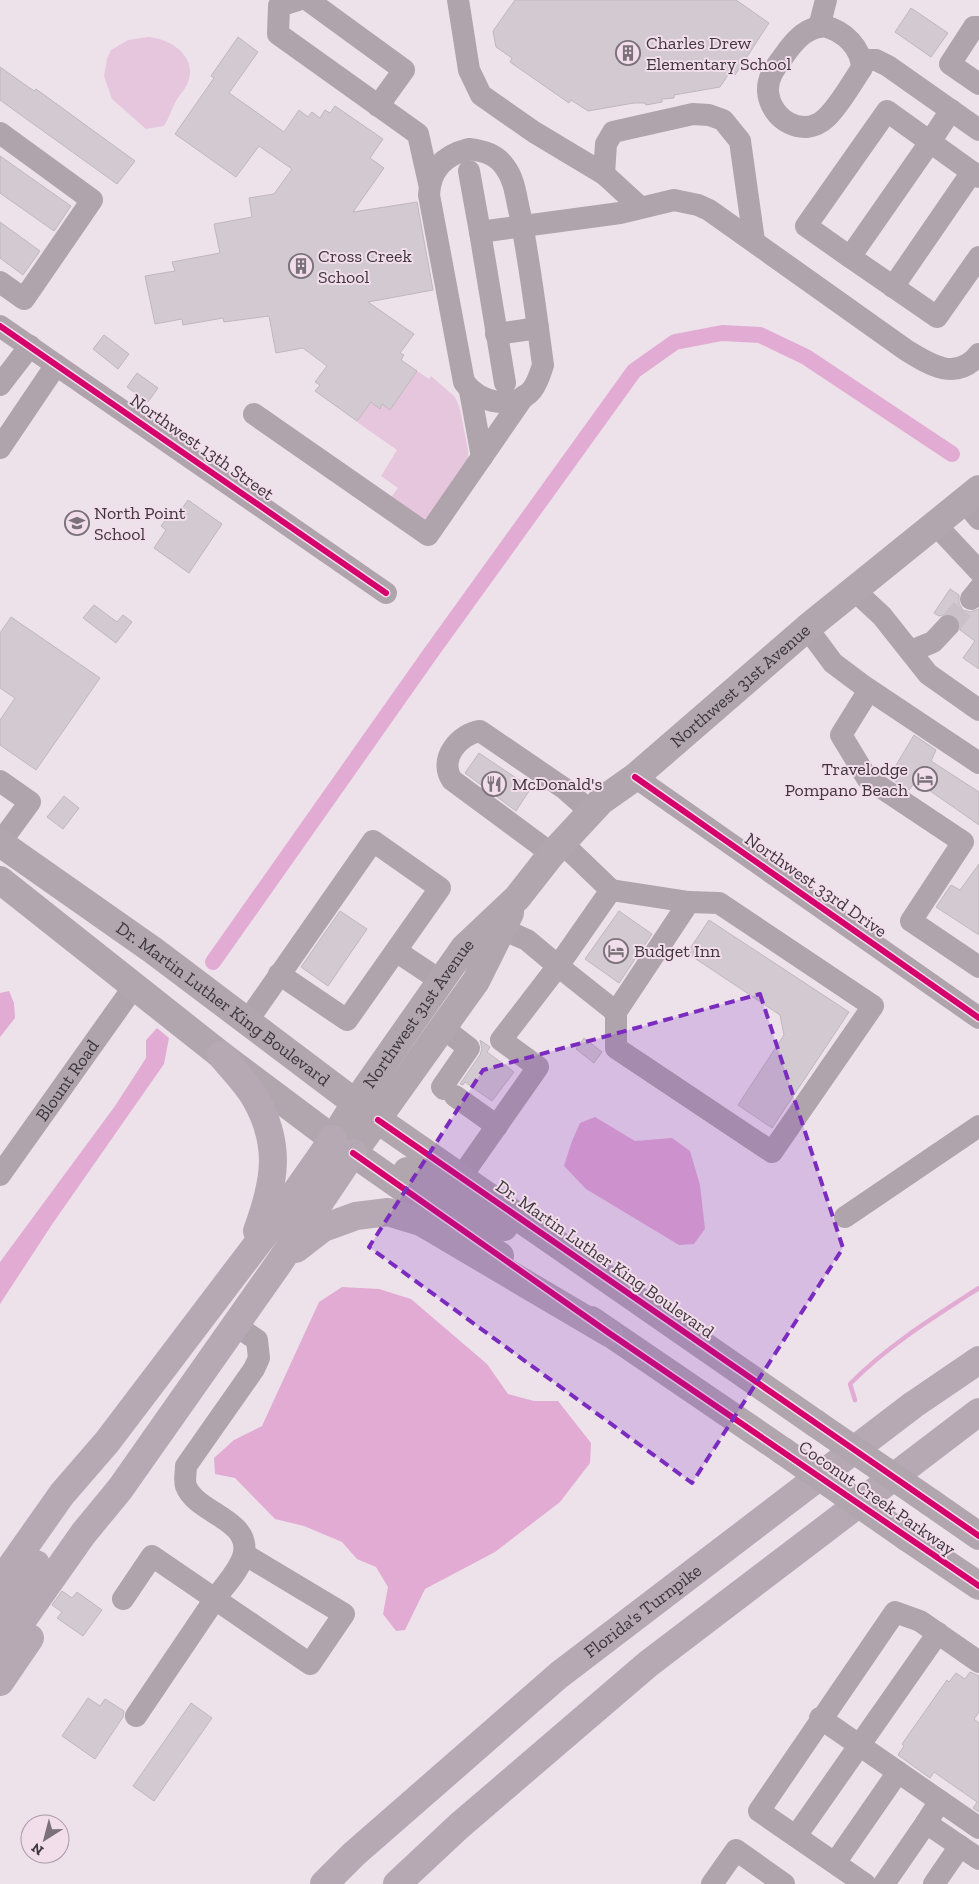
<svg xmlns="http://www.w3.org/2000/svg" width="979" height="1884" font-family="'Zilla Slab',serif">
<rect width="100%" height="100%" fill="#ede2ea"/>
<path fill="#e6c6dd" d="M148 37C169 38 198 56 188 82 186 89 179 95 176 101 171 110 169 118 164 126L146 129 112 99 104 76 107 59 111 50 128 40Z
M417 371 429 379 431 376 455 397 460 409 468 450V464L428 535 385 505 398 488 381 476 397 450 357 422 371 402 379 408 382 404 390 410Z"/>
<path fill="#e2abd3" d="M9 991 14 1003 15 1018 0 1037V993Z
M157 1028 169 1038 164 1064 53 1223 0 1304V1262L115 1106 146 1058V1040Z
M595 1117 635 1141 672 1138 690 1151 700 1185 705 1229 694 1244 679 1245 586 1189 564 1166 572 1141 580 1123Z
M342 1287 379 1289 411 1299 487 1364 508 1394 534 1401H558L591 1443 590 1463 560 1502 495 1552 425 1589 405 1630 396 1631 383 1614 388 1587 376 1567 357 1559 342 1542 304 1526 275 1519 235 1478 215 1474 214 1458 234 1440 262 1426 319 1302Z"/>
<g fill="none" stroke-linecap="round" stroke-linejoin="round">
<path stroke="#e2abd3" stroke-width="4.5" d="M855 1400 850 1384C887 1346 934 1317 979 1288"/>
<path stroke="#e2abd3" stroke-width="16" d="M213 962 430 654 634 371 675 342 722 333 760 335 806 357 952 454"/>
</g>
<path fill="#d2cad0" stroke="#c0b7bd" d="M515 0H736L769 23 735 75 730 72 720 87 674 95V98L662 99V102L646 105 645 103H634L588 111 571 100 569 103 510 62 512 58 496 47 493 31Z
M911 8 948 33 931 57 895 32Z
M238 37 258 52 229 93 252 109 284 132 299 110 308 117 312 112 320 118 325 110 330 113 335 106 383 139 370 158 384 168 353 212 417 202 433 290 368 302 414 334 400 353 404 355 401 360 417 371 390 410 382 404 380 409 371 402 357 421 315 391 320 385 315 382 327 366 303 348 276 353 269 316 224 322 223 318 183 325 182 319 155 324 145 276 175 271 172 262 220 253 214 224 252 217 249 198 274 194 292 169 259 146 236 177 175 134 214 78 211 76Z
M0 67 34 91 36 89 135 161 117 184 0 100Z
M0 156 71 206 54 231 0 193Z
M0 222 40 251 23 275 0 258Z
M104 335 129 354 118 369 93 349Z
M137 373 158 388 148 402 127 387Z
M188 500 222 524 189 573 154 548 166 530 161 526 170 514 175 518Z
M950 589 959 595V603L963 610 970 612 979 609V669L963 658 975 641 960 630 961 623 957 617 950 613 939 616 934 613Z
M94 605 117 622 123 615 132 622 116 643 83 618Z
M11 617 100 678 36 770 0 745V720L15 698 0 688V633Z
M914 735 936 750 931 761 979 792V825L916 781 909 790 889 777Z
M479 753 531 788 516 811 465 773Z
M64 796 79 808 63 829 47 817Z
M979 864V935L936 907 951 885 960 890Z
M340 911 367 929 328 986 301 967Z
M619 911 652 934 619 983 585 959Z
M709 920 849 1012 772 1128 738 1105 784 1035 780 1015 687 953Z
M584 1038 602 1052 594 1063 576 1049Z
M480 1040 490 1047 487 1052 514 1072 492 1101 465 1082 463 1085 460 1084 480 1055 482 1049Z
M62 1591 72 1598 77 1592 102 1610 83 1636 57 1618 62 1612 52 1605Z
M970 1672 979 1676V1712L974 1719 979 1723V1812L973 1808 977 1802 934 1772 930 1778 898 1755 904 1746 902 1744 947 1680 949 1682 956 1673 965 1679Z
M88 1698 100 1706 105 1699 124 1711 123 1717 95 1759 62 1736Z
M191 1703 212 1718 154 1801 133 1786Z"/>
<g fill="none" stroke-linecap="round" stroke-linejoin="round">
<path stroke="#cac0c7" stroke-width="22" stroke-dasharray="22 11" stroke-linecap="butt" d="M948 626 971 599"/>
<g stroke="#afa4ac" stroke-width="22">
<path d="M298 0 279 6 278 34 418 134 429 183"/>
<path d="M308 0 404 70 378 106"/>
<path d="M458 0 469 70 481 95 534 132 604 174 640 207"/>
<path d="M824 26C844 31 861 47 862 68 851 84 840 105 826 118 804 139 770 120 768 91 767 75 779 63 788 50 798 37 807 28 824 26Z"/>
<path d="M819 27 826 0"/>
<path d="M979 27H974L950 64 979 84"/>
<path d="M862 60H876L888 66 979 130"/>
<path d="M951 110 930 142 928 145 850 257 806 226 887 111 979 177"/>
<path d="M0 133 92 200 24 299 0 282"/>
<path d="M469 149C484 151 496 154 505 167 515 180 516 198 520 214 530 264 536 314 543 365 540 374 538 382 532 390 514 411 479 403 464 382L429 195C430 169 445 155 469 149Z"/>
<path d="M469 171 480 232"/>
<path d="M604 174 606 144 613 132 693 114 709 115 723 120 740 141 754 241"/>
<path d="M850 257 937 317 979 257"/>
<path d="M893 287 972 172"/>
<path d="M0 326 386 593"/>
<path d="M496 334 538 328"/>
<path d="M505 383 480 232 620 213 674 200 698 205 709 210 906 350C930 365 957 382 979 354"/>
<path d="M0 385 30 346"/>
<path d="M470 391 482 457"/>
<path d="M254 414 428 535 524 396"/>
<path d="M0 448 56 365"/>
<path d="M964 501 979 519"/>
<path d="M935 524 979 571"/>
<path d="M854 590 882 616 928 674 979 710"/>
<path d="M971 599 979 589"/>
<path d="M807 628 833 663 865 687 979 763"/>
<path d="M911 651 933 642 948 626"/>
<path d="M869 690 841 735 867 778 963 842 911 921 979 967"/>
<path d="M635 777 979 1018"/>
<path d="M0 781 30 802 0 843"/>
<path d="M562 843 611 890 558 966 616 1012 689 902 719 903 873 1006 772 1152 616 1048V1012"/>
<path d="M552 854 452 780C438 759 459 734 480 731L565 789 591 812"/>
<path d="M611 890 689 902"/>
<path d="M396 951 441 981"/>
<path d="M248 1020 373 841 440 888 347 1020 279 974"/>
<path d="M443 1028 469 1048 442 1087 444 1089"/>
<path d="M455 1096 497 1126"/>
<path id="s1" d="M0 1175 135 985"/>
<path d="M461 1177 538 1067 501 1040 558 966 527 940 502 929"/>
<path d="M845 1217 979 1126"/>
<path d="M123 1599 152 1556 215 1599C224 1586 241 1569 244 1553 250 1519 196 1513 186 1486 184 1480 186 1472 186 1466L254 1369 259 1358 257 1340 235 1325"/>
<path d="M136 1716 215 1599 310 1664 344 1614 244 1554"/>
<path d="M820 1718 979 1828"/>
<path d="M940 1801 926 1823 979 1859"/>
<path d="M796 1836 938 1633"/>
<path d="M835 1863 898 1772"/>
<path d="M712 1884 736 1850 784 1884"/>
<path d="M865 1884 759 1811 895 1612 920 1621 979 1662"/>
<path d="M884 1884 926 1823"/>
<path d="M934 1884 960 1846"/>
</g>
<g stroke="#b2a6ae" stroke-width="28">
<path id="s2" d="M0 843 154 951 378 1120 815 1423"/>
<path d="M0 880 221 1055 333 1139 500 1256"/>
<path id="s3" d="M333 1139 356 1102 464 948 517 898 550 856 601 801 635 777 807 628 979 489"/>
<path d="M353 1153 476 981 510 913"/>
<path d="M407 1171 504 1227"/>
<path d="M591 1320 783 1451"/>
<path d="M930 1502 979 1536"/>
<path d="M908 1538 979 1586"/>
</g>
<g stroke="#b6a9b3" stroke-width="28">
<path d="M221 1055C232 1069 246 1082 255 1098 282 1145 275 1182 257 1231"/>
<path d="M296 1249 323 1228 356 1216 388 1212 421 1222 609 1333"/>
<path d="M0 1582 62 1494 107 1442 170 1359 286 1206 333 1139"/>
<path d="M0 1615 36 1564"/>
<path d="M0 1652 83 1534 120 1489 279 1263 353 1153"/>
<path d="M0 1682 30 1638"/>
<path id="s4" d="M324 1884 354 1854 559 1675 913 1405 979 1360"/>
<path d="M397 1884 459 1826 648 1664 979 1412"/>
</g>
<path stroke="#b2a6ae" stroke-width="28" d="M815 1423 930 1502
M783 1451 908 1538"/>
<defs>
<path id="cycleway" d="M0 326 386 593
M635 777 979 1018
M378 1120 979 1536
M353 1153 609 1333 979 1586"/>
</defs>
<use href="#cycleway" stroke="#f2ddeb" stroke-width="9"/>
<use href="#cycleway" stroke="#d6006c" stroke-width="6"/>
</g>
<path fill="#7b2cbf" fill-opacity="0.2" stroke="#7b2cbf" stroke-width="4" stroke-dasharray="10 6" stroke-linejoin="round" d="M760 994 843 1248 692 1483 369 1247 483 1070Z"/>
<defs>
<symbol id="building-ring" viewBox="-11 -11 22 22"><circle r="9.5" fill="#f2ddeb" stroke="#7b7279" stroke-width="1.5"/><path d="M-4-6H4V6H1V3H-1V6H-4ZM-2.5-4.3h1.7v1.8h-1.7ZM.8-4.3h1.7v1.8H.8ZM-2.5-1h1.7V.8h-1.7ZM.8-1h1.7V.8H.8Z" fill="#7b7279"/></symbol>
<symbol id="school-ring" viewBox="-11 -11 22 22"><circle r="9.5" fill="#f2ddeb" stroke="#7b7279" stroke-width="1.5"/><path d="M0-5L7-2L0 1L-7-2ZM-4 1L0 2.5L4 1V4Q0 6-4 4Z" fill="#7b7279"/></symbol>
<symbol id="hotel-ring" viewBox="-11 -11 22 22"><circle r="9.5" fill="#f2ddeb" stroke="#7b7279" stroke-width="1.5"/><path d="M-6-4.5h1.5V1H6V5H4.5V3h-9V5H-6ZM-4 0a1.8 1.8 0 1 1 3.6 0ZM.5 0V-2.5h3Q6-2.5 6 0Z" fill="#7b7279"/></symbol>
<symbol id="restaurant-ring" viewBox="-11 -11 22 22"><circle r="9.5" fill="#f2ddeb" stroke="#7b7279" stroke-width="1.5"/><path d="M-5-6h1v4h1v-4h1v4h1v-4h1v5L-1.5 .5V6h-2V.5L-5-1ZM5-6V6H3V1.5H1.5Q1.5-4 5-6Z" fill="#7b7279"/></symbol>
</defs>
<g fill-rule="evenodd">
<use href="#building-ring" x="614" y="39" width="28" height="28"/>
<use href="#building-ring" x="287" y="252" width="28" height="28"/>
<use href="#school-ring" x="63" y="509" width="28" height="28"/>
<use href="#hotel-ring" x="911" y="765" width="28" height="28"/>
<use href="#restaurant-ring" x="480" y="770" width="28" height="28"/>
<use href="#hotel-ring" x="602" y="937" width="28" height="28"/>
</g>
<g text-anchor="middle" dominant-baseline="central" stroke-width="4" stroke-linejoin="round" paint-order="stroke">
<g font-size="18" fill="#3e363c" stroke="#f2ddeb" text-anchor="start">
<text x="646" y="43">Charles Drew<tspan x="646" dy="21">Elementary School</tspan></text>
<text x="318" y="256">Cross Creek<tspan x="318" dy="21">School</tspan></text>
<text x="94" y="513">North Point<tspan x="94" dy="21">School</tspan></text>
<text x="908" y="769" text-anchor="end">Travelodge<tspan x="908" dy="21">Pompano Beach</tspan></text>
<text x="512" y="784">McDonald's</text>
<text x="634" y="951">Budget Inn</text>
</g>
<g font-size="18" fill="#3e363c" stroke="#f2ddeb">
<text transform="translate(202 447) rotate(35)">Northwest 13th Street</text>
<text stroke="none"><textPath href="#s3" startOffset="614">Northwest 31st Avenue</textPath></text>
<text transform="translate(816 885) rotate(35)">Northwest 33rd Drive</text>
<text stroke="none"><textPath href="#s2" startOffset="275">Dr. Martin Luther King Boulevard</textPath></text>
<text stroke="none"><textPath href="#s3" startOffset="152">Northwest 31st Avenue</textPath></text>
<text stroke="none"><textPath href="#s1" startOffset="116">Blount Road</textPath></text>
<text transform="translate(605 1259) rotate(35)">Dr. Martin Luther King Boulevard</text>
<text transform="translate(877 1498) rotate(35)">Coconut Creek Parkway</text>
<text stroke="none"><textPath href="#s4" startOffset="420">Florida's Turnpike</textPath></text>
</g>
</g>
<g transform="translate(45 1839) rotate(216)"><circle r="24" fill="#f2ddeb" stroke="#aa9aa5"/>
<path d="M0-4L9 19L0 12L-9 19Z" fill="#7b7279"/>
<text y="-8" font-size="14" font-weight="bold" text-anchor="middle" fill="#3e363c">N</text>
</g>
</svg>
